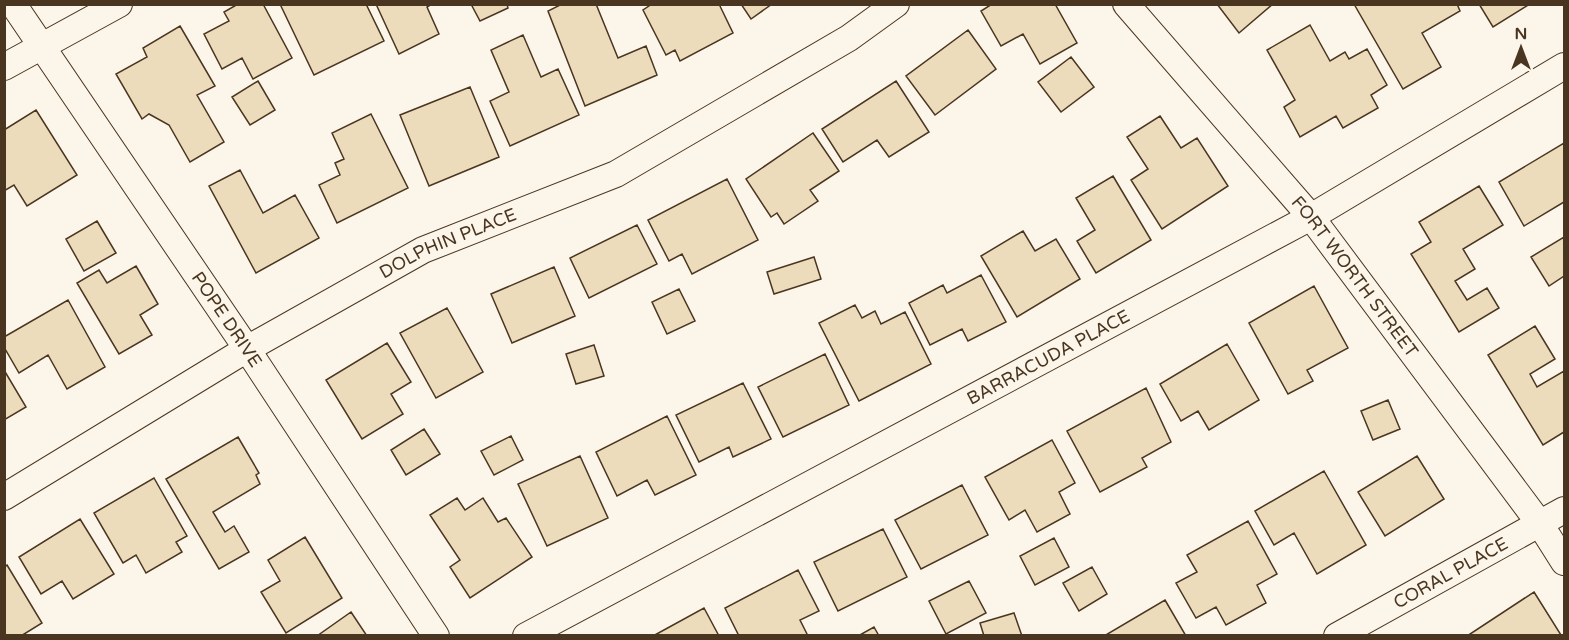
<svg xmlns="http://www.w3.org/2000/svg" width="1569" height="640" font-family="'Varela Round',sans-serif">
<rect width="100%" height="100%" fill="#fbf6e9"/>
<path fill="#ecdcbc" stroke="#4a3520" stroke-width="1.5" d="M238 4H263L292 58 253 79 242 58 222 69 204 34 229 21 224 12Z
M280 4H366L384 41 314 75Z
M376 4H432L427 7 439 34 399 54Z
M471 4H507L508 8 480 21Z
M562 4H596L618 58 646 46 657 75 585 106 548 11Z
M719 4 733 33 680 61 675 50 666 55 643 10 652 4Z
M741 4H772L751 19Z
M992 4H1055L1077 43 1040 64 1023 34 1001 46 981 11Z
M1217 4H1273L1239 33Z
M1354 4H1457L1460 11 1422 33 1441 67 1403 89Z
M1479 4H1530L1493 27Z
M1310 25 1330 61 1345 52 1349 59 1367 49 1387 85 1371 95 1378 108 1343 128 1336 116 1300 137 1284 107 1295 100 1267 50Z
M180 26 215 86 197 95 224 142 190 162 169 125 149 114 142 119 116 74 147 57 143 48Z
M968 30 996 69 935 115 906 76Z
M523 35 541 77 558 69 579 115 510 146 490 101 509 92 491 50Z
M1071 57 1094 87 1061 112 1038 82Z
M258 81 275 110 250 125 232 97Z
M896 81 929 132 889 157 877 140 843 162 822 129Z
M470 87 499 157 429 186 400 115Z
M36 110 77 175 27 206 14 185 4 191V130Z
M371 114 408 188 337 223 319 185 340 175 335 163 344 159 332 133Z
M1160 116 1181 148 1197 138 1228 186 1162 229 1131 180 1148 169 1127 137Z
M813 133 839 171 810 190 818 201 784 224 777 213 771 217 746 179Z
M1564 143V202L1524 226 1499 182Z
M240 170 263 213 295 195 319 238 256 273 209 186Z
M1113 176 1151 240 1096 273 1077 241 1095 230 1076 198Z
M727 179 758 240 692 274 682 254 669 261 648 220Z
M1479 186 1503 225 1463 249 1475 269 1455 281 1467 300 1487 288 1499 308 1459 332 1411 254 1431 242 1419 222Z
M97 221 116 253 84 271 66 239Z
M637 225 657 264 589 298 570 258Z
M1023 231 1035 251 1056 239 1080 279 1017 317 981 256Z
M1564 237V276L1549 286 1531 257Z
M814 257 821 279 774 294 767 272Z
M136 266 158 304 140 315 152 335 119 354 77 283 99 270 107 283Z
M554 267 575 316 512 343 491 294Z
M981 275 1006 322 968 341 962 329 930 345 909 303 943 285 947 293Z
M1314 286 1348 348 1307 370 1313 381 1288 394 1249 323Z
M679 289 695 321 667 334 652 302Z
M68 300 105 367 67 389 48 355 19 373 4 347V337Z
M855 305 862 318 875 311 881 324 905 312 931 364 859 401 819 323Z
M447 308 483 372 436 398 400 333Z
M1535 326 1555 359 1530 374 1537 387 1564 371V432L1543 445 1488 355Z
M387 343 411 382 391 394 403 414 362 439 326 380Z
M1227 344 1259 400 1209 430 1198 411 1181 421 1160 384Z
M594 345 604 376 576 384 566 354Z
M825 354 849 405 783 437 758 387Z
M4 370 26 407 4 420Z
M743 383 771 439 733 457 729 447 699 462 676 415Z
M1146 388 1171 442 1142 458 1147 467 1100 492 1067 431Z
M1388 400 1400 429 1373 440 1361 411Z
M667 416 696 475 655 495 647 480 617 496 596 452Z
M424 429 440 454 406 475 391 450Z
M511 436 523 460 494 475 481 451Z
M238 437 259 473 256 475 260 484 213 512 225 532 234 526 249 552 219 569 166 479Z
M1052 440 1075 483 1059 492 1070 514 1037 532 1025 510 1009 520 985 477Z
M580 456 608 518 547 546 518 484Z
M1417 456 1444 499 1385 536 1358 492Z
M1324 471 1366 545 1317 574 1294 533 1274 545 1255 511Z
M154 478 187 536 176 542 182 552 146 573 136 555 123 563 94 513Z
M962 485 988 535 921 569 895 520Z
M457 498 465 510 483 498 498 522 506 518 532 557 470 598 450 567 460 560 430 515Z
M80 519 114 574 73 599 62 581 41 594 19 557Z
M1248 521 1277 574 1257 585 1266 603 1226 625 1216 607 1196 618 1176 583 1197 572 1187 555Z
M883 529 907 577 838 611 814 562Z
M305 537 342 598 286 633 261 592 280 581 268 560Z
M1054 538 1069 567 1035 585 1020 556Z
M7 565 42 623 21 636H4V567Z
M1092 567 1107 594 1079 611 1063 583Z
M798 570 819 611 800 620 808 636H739L725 608Z
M969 581 986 613 946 634 929 601Z
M1534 592 1561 635 1467 636Z
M1165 600 1186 636H1104Z
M704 608 719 636H653Z
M351 612 367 636H317Z
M1014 613 1022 636H984L980 623Z
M874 627 879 636H858Z"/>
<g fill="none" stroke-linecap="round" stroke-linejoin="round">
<defs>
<g id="minor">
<path id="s1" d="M13 4 247 349 436 636"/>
<path id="s2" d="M1126 4 1311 217 1540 524 1564 562"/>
<path d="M4 67 119 4"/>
<path id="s3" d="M4 497 247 349 423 250 616 174 849 38 896 4"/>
<path id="s4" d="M526 636 1311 217 1564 66"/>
<path id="s5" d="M1337 636 1564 510"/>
</g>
</defs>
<use href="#minor" stroke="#4a3520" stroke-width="28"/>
<use href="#minor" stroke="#fbf6e9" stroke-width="26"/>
</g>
<g text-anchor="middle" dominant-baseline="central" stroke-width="4.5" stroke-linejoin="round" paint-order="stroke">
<g font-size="18" fill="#4a3520" stroke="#fbf6e9">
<text stroke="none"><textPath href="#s3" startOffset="512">DOLPHIN PLACE</textPath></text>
<text stroke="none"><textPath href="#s2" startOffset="356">FORT WORTH STREET</textPath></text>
<text stroke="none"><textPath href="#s1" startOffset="381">POPE DRIVE</textPath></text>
<text stroke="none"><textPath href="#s4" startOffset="592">BARRACUDA PLACE</textPath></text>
<text stroke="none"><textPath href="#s5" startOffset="130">CORAL PLACE</textPath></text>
</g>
</g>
<rect width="1569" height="640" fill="none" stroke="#4a3520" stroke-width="12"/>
<g transform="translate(1521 48)" stroke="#fbf6e9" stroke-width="4.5" paint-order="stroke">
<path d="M0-4.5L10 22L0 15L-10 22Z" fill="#4a3520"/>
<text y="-9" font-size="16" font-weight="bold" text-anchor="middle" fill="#4a3520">N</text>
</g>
</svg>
